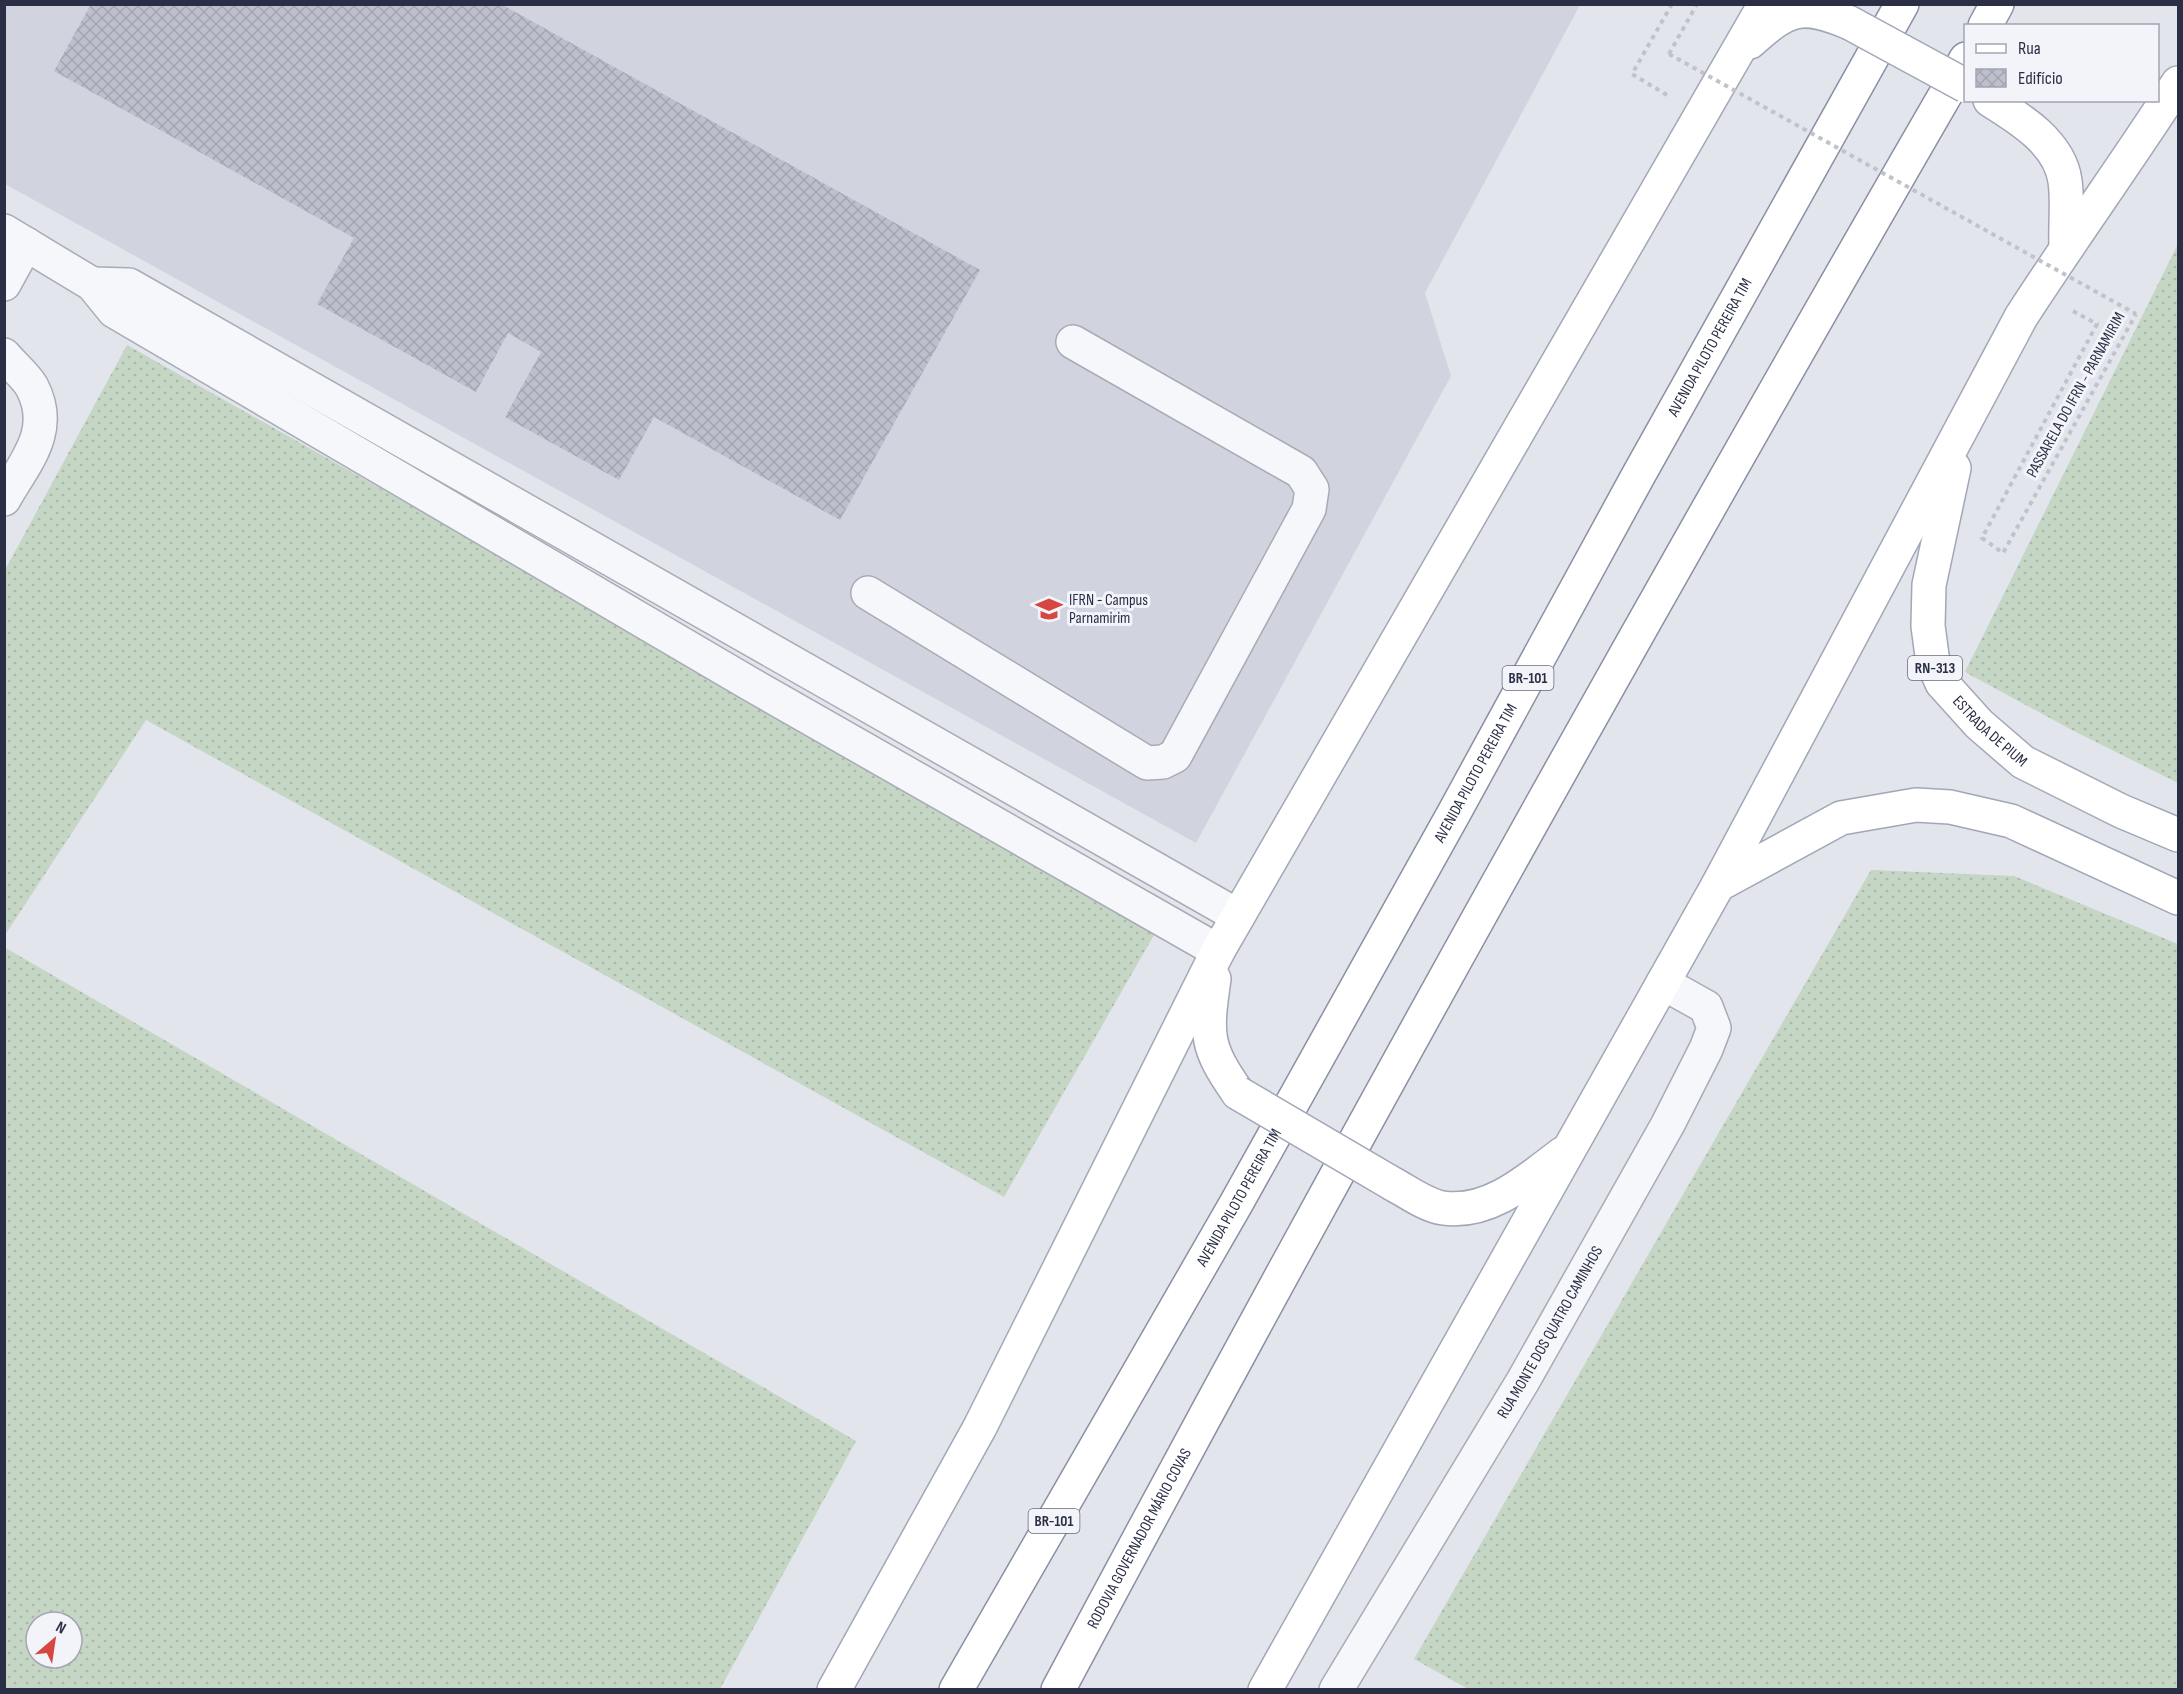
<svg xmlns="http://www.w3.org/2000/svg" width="2183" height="1694" font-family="'Sofia Sans Condensed',sans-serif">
<defs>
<pattern id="grass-dots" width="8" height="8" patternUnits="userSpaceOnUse" patternTransform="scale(1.5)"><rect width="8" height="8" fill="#c5d6c4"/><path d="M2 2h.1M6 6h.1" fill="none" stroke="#a9b8aa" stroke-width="1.8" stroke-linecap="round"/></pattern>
<pattern id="building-cross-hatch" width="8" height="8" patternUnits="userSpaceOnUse" patternTransform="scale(1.5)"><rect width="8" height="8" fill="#bdc0cc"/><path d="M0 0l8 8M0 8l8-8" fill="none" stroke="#a3a5b1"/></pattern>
</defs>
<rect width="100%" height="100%" fill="#e3e5ec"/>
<path fill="#d1d4de" d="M5 5H1580L1425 293 1451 376 1196 843 5 184Z"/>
<path fill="url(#grass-dots)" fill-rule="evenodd" d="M2178 244V783L2072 730 1965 672Z
M127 345 1158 928 1004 1197 146 720 5 935V570Z
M1871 870 2014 876 2178 944V1689H1468L1414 1659Z
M4 947 856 1441 720 1689H5ZM36 1622H72V1658H36Z"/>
<path fill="url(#building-cross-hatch)" d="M91 4H501L980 270 840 520 654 417 619 480 505 417 541 352 508 333 476 392 317 304 354 238 54 71Z"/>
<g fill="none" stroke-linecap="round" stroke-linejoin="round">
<defs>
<g id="minor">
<path d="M4 231 92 284 114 311 752 685 1218 951"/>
<path d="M4 284 26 244"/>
<path d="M92 284 129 285 1238 916"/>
<path d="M4 355C13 366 26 376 32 387 55 431 25 462 4 499"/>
<path d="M868 593 1147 763 1163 762 1175 756 1309 509 1312 489 1301 472 1073 342"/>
<path id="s1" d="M1336 1690 1523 1381 1668 1124 1706 1049 1714 1028 1706 1007 1663 983"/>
</g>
<g id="major">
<path d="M1750 42C1788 8 1801 2 1850 23"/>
<path d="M1990 100C2019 118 2060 143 2065 181 2068 202 2065 225 2066 247"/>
<path id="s2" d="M1954 468 1929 585 1928 626 1933 663 1942 683 1979 724 2023 762 2121 811 2178 835"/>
<path d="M1718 885 1841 818 1916 805 1950 807 2011 821 2178 898"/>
<path d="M1214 979C1206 1035 1205 1046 1238 1093"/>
<path d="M1393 1184C1408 1192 1427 1206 1443 1208 1489 1215 1529 1179 1562 1154"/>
<path d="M834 1690 980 1427 1218 951 1765 4"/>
<path d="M1265 1690 1718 885 2021 317C2072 238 2127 162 2178 83"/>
</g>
<g id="highway">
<path d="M1985 26 1997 4"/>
<path id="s3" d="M956 1690 1237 1202 1454 813 1638 476 1902 4"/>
<path id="s4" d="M1058 1690C1351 1141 1654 598 1966 59"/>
</g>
</defs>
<use href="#minor" stroke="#a8abb7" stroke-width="36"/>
<use href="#major" stroke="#a2a7b8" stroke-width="36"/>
<use href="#highway" stroke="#8a8fa3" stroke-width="36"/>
<path stroke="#c1c3cb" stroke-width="4" stroke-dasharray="4.5 4.5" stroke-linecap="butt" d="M1669 54 1697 4
M1667 95 1632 74 1672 4
M2073 311 2097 324 1982 538 2003 553 2136 314"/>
<use href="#minor" stroke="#f6f7fa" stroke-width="33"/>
<use href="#major" stroke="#fff" stroke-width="33"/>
<use href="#highway" stroke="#fff" stroke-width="33"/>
<defs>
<path id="major-bridge" d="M1850 23 1966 86
M1238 1093 1393 1184"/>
</defs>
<use href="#major-bridge" stroke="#a2a7b8" stroke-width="36" stroke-linecap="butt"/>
<path stroke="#c1c3cb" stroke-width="4" stroke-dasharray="4.5 4.5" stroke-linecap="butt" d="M1669 54 2136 314"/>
<use href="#major-bridge" stroke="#fff" stroke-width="33"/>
</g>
<defs>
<symbol id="university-bare" viewBox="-9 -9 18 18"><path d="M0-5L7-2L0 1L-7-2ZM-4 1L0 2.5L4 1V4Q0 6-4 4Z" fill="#d64643" stroke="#f3f4f9" stroke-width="2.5" paint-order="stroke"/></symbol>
</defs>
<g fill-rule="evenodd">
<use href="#university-bare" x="1030" y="590" width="38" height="38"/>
</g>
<g text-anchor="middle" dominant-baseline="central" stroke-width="6" stroke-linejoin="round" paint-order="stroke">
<g fill="#f3f4f9" stroke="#666a7b" stroke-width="1.5">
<rect x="1908" y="656" width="54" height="24" rx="4.5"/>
<rect x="1502.5" y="666" width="51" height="24" rx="4.5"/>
<rect x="1028.5" y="1509" width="51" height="24" rx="4.5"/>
</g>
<g font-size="15" font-weight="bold" fill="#2a2f45">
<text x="1935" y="668">RN-313</text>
<text x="1528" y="678">BR-101</text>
<text x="1054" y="1521">BR-101</text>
</g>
<g font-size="16" fill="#2a2f45" stroke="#f3f4f9">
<text stroke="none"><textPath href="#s3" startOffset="1540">AVENIDA PILOTO PEREIRA TIM</textPath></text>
<text transform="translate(2076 395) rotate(-61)">PASSARELA DO IFRN - PARNAMIRIM</text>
<text stroke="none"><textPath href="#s2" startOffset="288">ESTRADA DE PIUM</textPath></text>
<text stroke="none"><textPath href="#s3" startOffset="1054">AVENIDA PILOTO PEREIRA TIM</textPath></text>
<text stroke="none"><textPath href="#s3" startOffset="568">AVENIDA PILOTO PEREIRA TIM</textPath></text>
<text stroke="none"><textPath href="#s1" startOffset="417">RUA MONTE DOS QUATRO CAMINHOS</textPath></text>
<text stroke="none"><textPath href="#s4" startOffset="172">RODOVIA GOVERNADOR MÁRIO COVAS</textPath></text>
</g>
<g font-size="16" fill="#2a2f45" stroke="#f3f4f9" text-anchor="start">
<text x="1069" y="600">IFRN - Campus<tspan x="1069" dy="18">Parnamirim</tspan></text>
</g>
</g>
<rect width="2183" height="1694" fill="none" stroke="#2a2f45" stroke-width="12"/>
<rect x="1964" y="24" width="195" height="78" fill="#f3f4f9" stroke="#a3a5b1" stroke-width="1.5"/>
<rect x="1976" y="44" width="30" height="9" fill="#ffffff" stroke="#a3a5b1" stroke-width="1.5"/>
<text x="2018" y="54" font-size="18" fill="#2a2f45">Rua</text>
<rect x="1976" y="69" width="30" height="18" fill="url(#building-cross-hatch)" stroke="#a3a5b1" stroke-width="1.5"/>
<text x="2018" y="84" font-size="18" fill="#2a2f45">Edifício</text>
<g transform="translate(54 1640) rotate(29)"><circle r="28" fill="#f3f4f9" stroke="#a3a5b1" stroke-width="1.5"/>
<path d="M0-4.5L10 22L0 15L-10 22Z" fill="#d64643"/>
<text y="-9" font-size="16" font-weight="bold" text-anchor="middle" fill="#2a2f45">N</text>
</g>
</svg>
